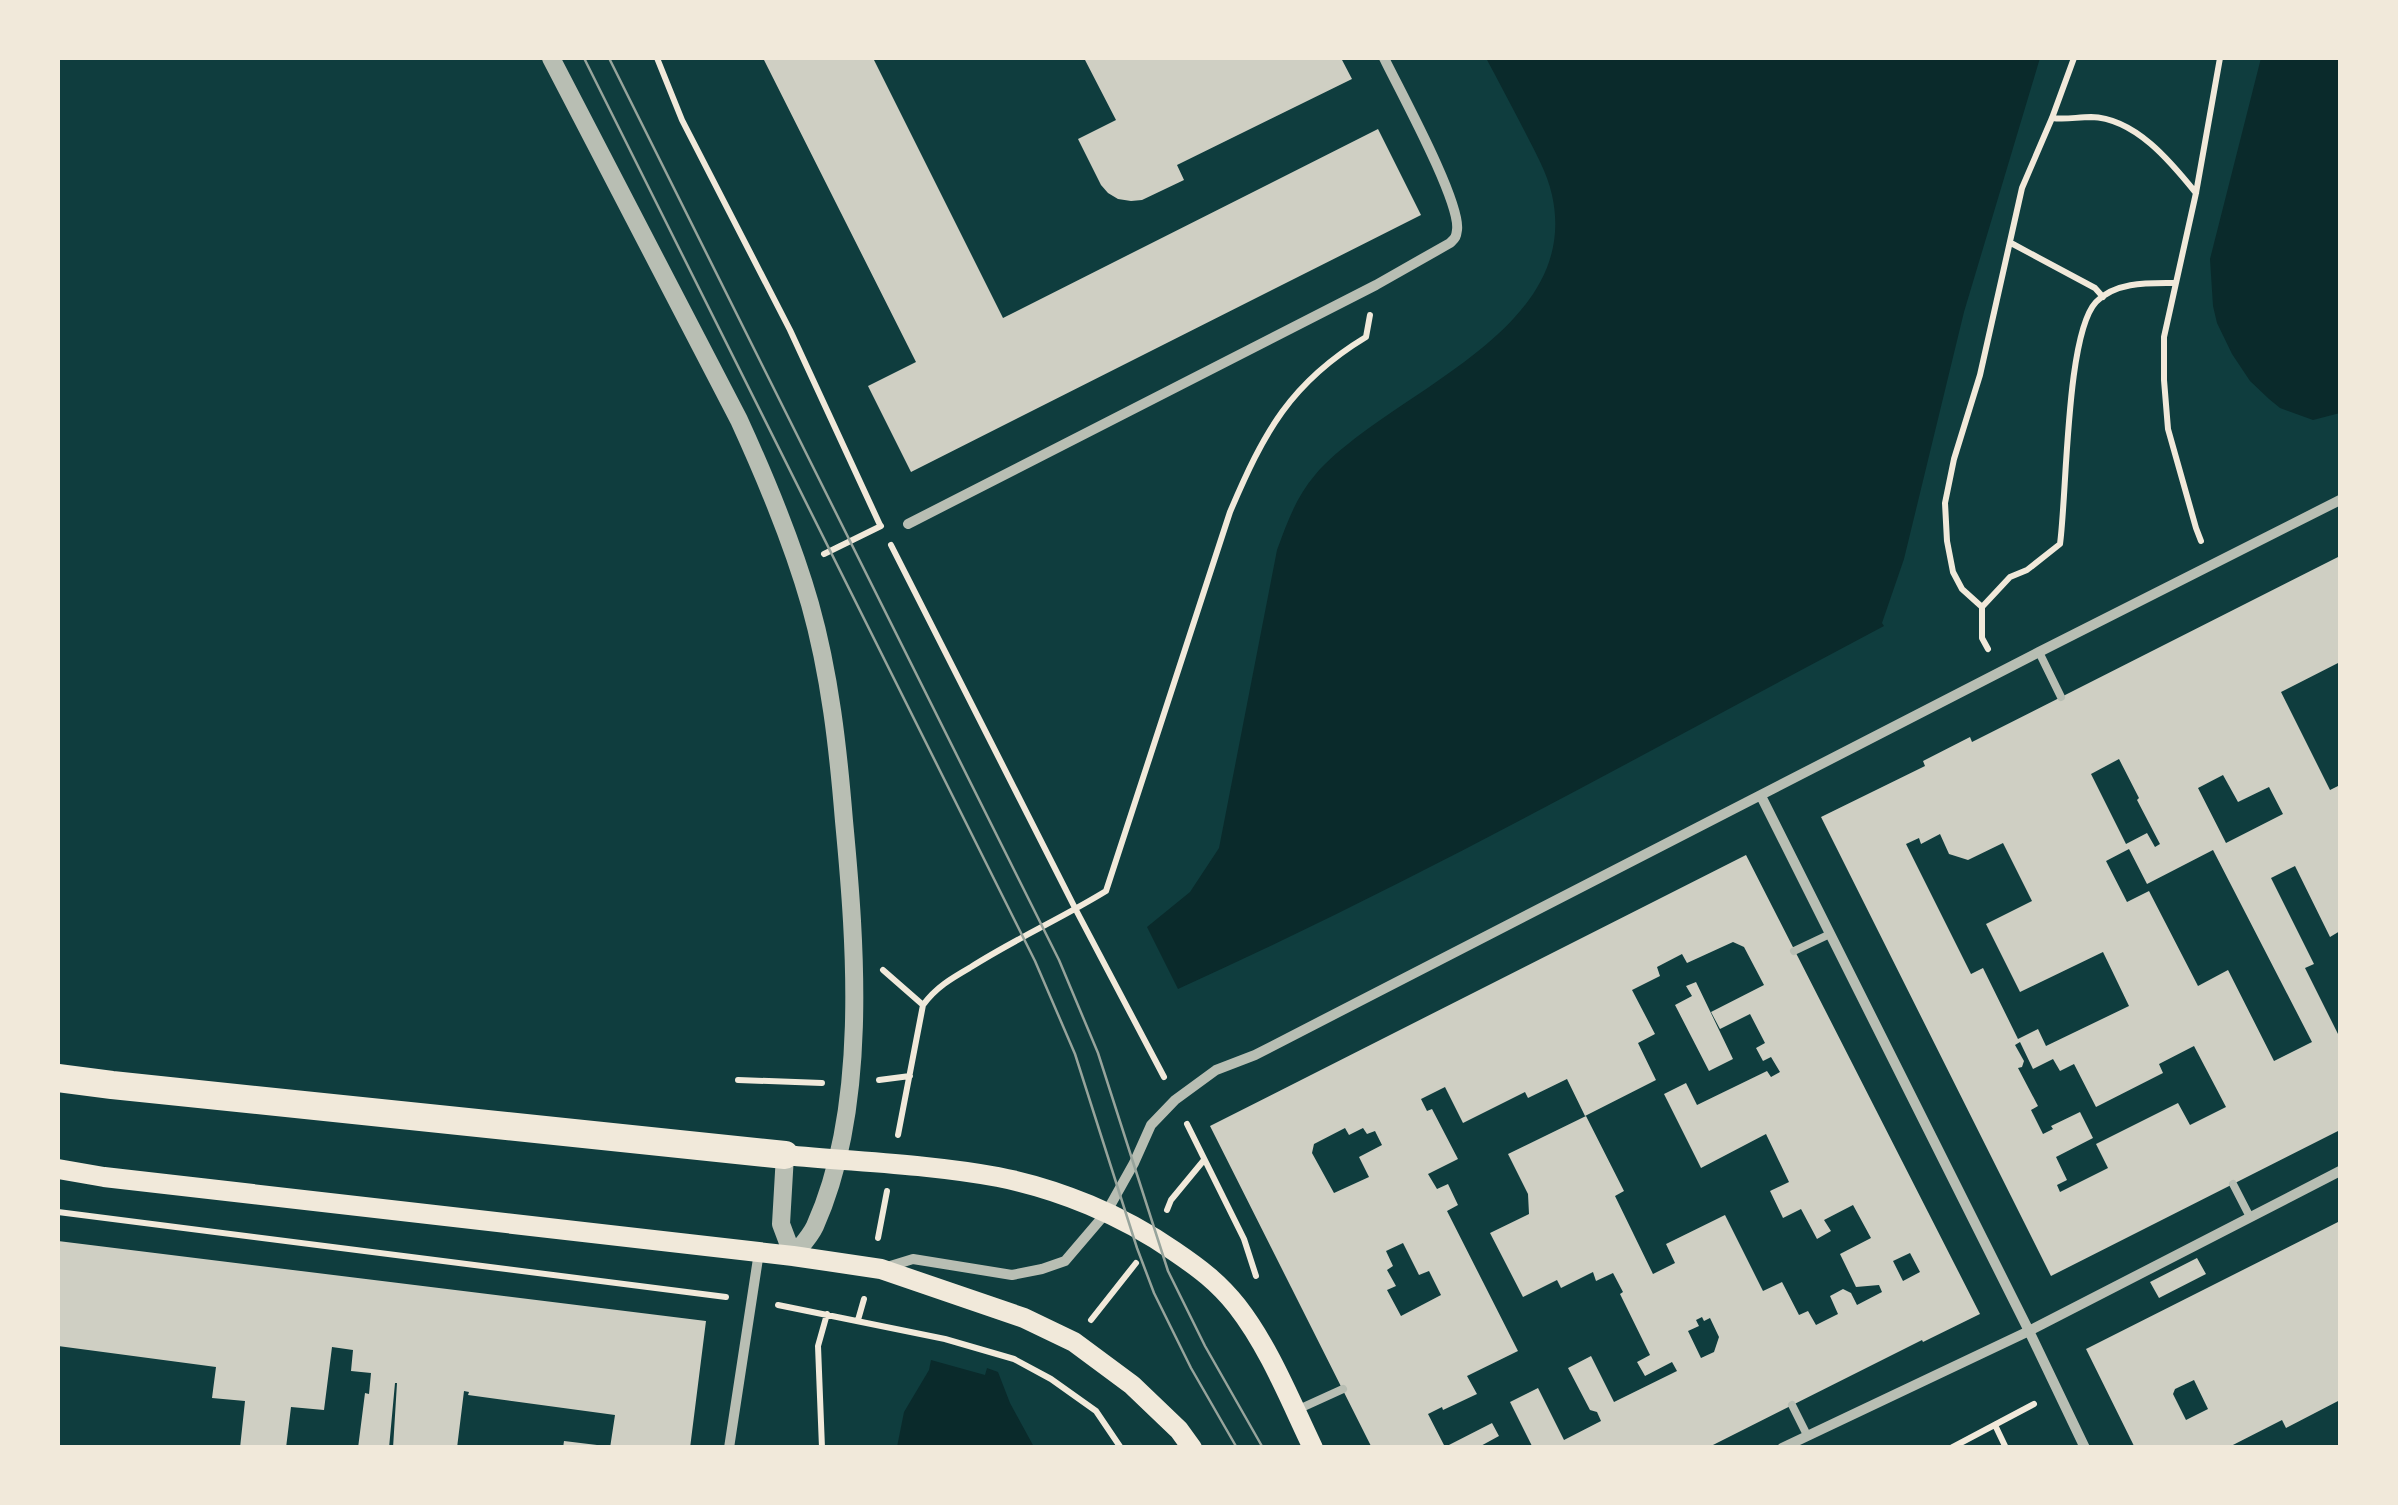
<svg xmlns="http://www.w3.org/2000/svg" width="2398" height="1505" font-family="Mulish,sans-serif">
<rect width="100%" height="100%" fill="#0f3d3e"/>
<path fill="#0a2a2b" d="M1486 58H2040L1964 312 1904 559 1882 623 1884 626C1650 750 1419 880 1178 989L1147 927 1190 892 1219 848 1277 550C1287 523 1296 497 1315 475 1387 392 1583 334 1552 195 1547 172 1535 152 1525 132 1512 107 1499 82 1486 58Z
M2261 58H2340V413L2313 420 2280 408 2269 399 2250 381 2232 354 2217 323 2213 306 2210 259Z
M931 1360 985 1375 987 1368 998 1372 1010 1403 1034 1447H897L904 1412 929 1370Z"/>
<path fill="#cfcfc3" fill-rule="evenodd" d="M763 58H873L1003 318 1378 129 1421 215 911 472 868 386 916 362Z
M1084 58H1341L1352 79 1177 165 1184 180 1142 200 1131 201 1118 199 1108 193 1101 185 1078 139 1116 120Z
M2340 556V662L2281 692 2330 790 2340 785V931L2330 937 2295 866 2271 878 2314 964 2305 968 2340 1038V1130L2051 1276 1821 817 1925 766 1923 761 1970 737 1972 742ZM2119 759 2139 798 2137 800 2160 844 2155 847 2147 833 2126 844 2091 774ZM2223 775 2238 802 2269 787 2283 814 2226 843 2198 788ZM1940 834 1949 854 1968 860 2003 843 2032 901 1986 924 2020 992 2103 952 2129 1006 2046 1046 2038 1029 2018 1039 1983 968 1971 974 1906 844 1919 838 1921 844ZM2129 849 2147 884 2213 850 2312 1042 2274 1061 2228 970 2198 986 2149 891 2127 902 2106 861ZM2020 1042 2033 1069 2053 1059 2060 1071 2074 1064 2096 1107 2163 1073 2159 1064 2194 1046 2226 1107 2190 1125 2178 1103 2096 1144 2108 1168 2060 1192 2057 1185 2067 1180 2056 1157 2093 1138 2080 1112 2051 1126 2053 1129 2043 1134 2031 1110 2038 1106 2018 1068 2022 1067 2024 1061 2015 1045Z
M1746 855 1980 1314 1923 1342 1922 1340 1707 1448H1533L1510 1402 1538 1388 1564 1440 1601 1421 1597 1412 1590 1410 1568 1368 1591 1356 1614 1402 1677 1371 1672 1362 1645 1376 1637 1362 1650 1355 1620 1294 1623 1292 1613 1273 1596 1281 1593 1272 1561 1288 1557 1280 1523 1297 1490 1233 1529 1214 1528 1194 1508 1154 1586 1116 1624 1191 1615 1196 1653 1274 1675 1263 1666 1244 1725 1215 1763 1291 1782 1282 1799 1315 1808 1311 1816 1325 1838 1314 1830 1296 1843 1289 1851 1293 1857 1305 1882 1292 1879 1285 1856 1287 1840 1254 1871 1238 1853 1205 1824 1220 1831 1231 1817 1239 1801 1209 1783 1218 1770 1191 1789 1182 1766 1134 1701 1168 1664 1094 1686 1083 1697 1105 1767 1071 1771 1077 1780 1072 1771 1057 1763 1061 1756 1048 1765 1043 1750 1014 1720 1029 1711 1012 1764 985 1744 947 1733 942 1687 963 1682 954 1657 967 1660 976 1632 990 1655 1034 1638 1043 1656 1080 1585 1116 1567 1079 1528 1098 1525 1092 1463 1123 1445 1087 1421 1099 1427 1111 1432 1109 1458 1159 1428 1174 1437 1189 1448 1184 1458 1205 1447 1211 1518 1351 1467 1376 1477 1394 1443 1410 1442 1407 1428 1414 1445 1447 1492 1423 1499 1436 1477 1448H1372L1210 1126ZM1345 1128 1349 1135 1363 1128 1367 1134 1375 1131 1382 1145 1359 1157 1369 1177 1334 1193 1312 1153 1314 1144ZM1403 1243 1419 1275 1429 1271 1441 1295 1401 1316 1387 1290 1396 1286 1387 1270 1393 1266 1386 1251ZM1910 1253 1920 1272 1903 1281 1893 1261ZM1702 1317 1704 1321 1710 1318 1719 1337 1714 1352 1701 1358 1688 1331 1699 1326 1696 1320Z
M1696 982 1733 1059 1709 1071 1675 1005 1692 996 1686 986Z
M2340 1221V1400L2286 1428 2282 1420 2227 1448H2135L2086 1349ZM2194 1380 2208 1409 2186 1420 2173 1394 2175 1389Z
M58 1241 706 1321 690 1448H610L615 1415 468 1395 469 1392 464 1391 457 1448H393L397 1383H395L389 1448H358L365 1393 369 1394 371 1373 351 1371 353 1350 332 1347 324 1410 291 1407 286 1448H240L245 1401 212 1398 216 1367 58 1346Z
M2197 1258 2206 1274 2159 1298 2150 1282Z
M564 1441 597 1445V1448H563Z"/>
<g fill="none" stroke-linecap="round" stroke-linejoin="round">
<path stroke="#f1e9da" stroke-width="6" d="M657 58 682 120 790 330 880 525
M2052 118C2066 120 2077 117 2091 117 2135 118 2171 162 2196 193
M2011 243 2095 288 2103 297
M2201 541 2196 528 2168 429 2164 380V337L2196 193 2220 58
M891 545 1076 910 1164 1077
M824 554 881 526
M1982 607 2010 577 2027 570 2060 544C2067 493 2066 334 2096 302 2116 281 2150 283 2176 283
M1988 649 1982 638V607L1962 589 1953 572 1947 541 1945 503 1954 459 1980 375 2022 188 2052 118 2074 58
M883 970 923 1005
M738 1080 822 1083
M879 1080 910 1076
M1187 1124 1244 1239 1256 1276
M898 1135 923 1005C936 987 952 978 971 967 1015 939 1062 918 1106 891L1230 512C1264 432 1290 383 1366 337L1370 315
M1167 1210 1171 1200 1204 1160
M58 1212 726 1297
M878 1238 887 1191
M778 1305 945 1339 1014 1359 1051 1379 1096 1411 1121 1448
M858 1320 864 1299
M1091 1320 1136 1263
M1995 1425 2006 1448
M822 1448 818 1346 827 1314
M1951 1448 2034 1404"/>
<path stroke="#b8beb3" stroke-width="8" d="M2039 652 2061 697
M1794 951 1830 934
M2233 1184 2250 1217
M1792 1405 1807 1435
M1299 1409 1343 1389"/>
<path stroke="#b8beb3" stroke-width="10" d="M908 524 1376 285 1450 243C1455 238 1456 238 1457 230 1461 202 1399 89 1384 58
M1761 796 2029 1331 2085 1448
M887 1267 913 1259 1012 1275 1042 1269 1065 1261 1106 1213 1134 1163 1151 1125 1175 1100 1216 1070 1255 1055 2039 652 2340 500
M729 1448 759 1252
M1782 1448 2029 1331 2340 1171"/>
<path stroke="#b8beb3" stroke-width="18" d="M551 58 739 420C766 479 792 541 810 604 830 675 838 748 844 821 856 947 868 1108 815 1226 810 1237 800 1247 793 1256
M785 1155 781 1224 793 1256"/>
<path stroke="#f1e9da" stroke-width="20" d="M785 1155C856 1162 928 1164 998 1177 1059 1189 1122 1215 1174 1251 1199 1268 1218 1282 1237 1306 1269 1347 1290 1400 1313 1448
M58 1169 104 1177 793 1256 881 1269 1024 1318 1074 1342 1132 1385 1179 1430 1192 1448"/>
<path stroke="#f1e9da" stroke-width="28" d="M58 1078 112 1085 785 1155"/>
<path stroke="#97a49c" stroke-width="2.5" d="M584 58 1035 961 1075 1054 1137 1248 1154 1293 1191 1368 1237 1448
M609 58 1059 960 1098 1053 1168 1271 1205 1346 1263 1448"/>
</g>
<rect width="2398" height="1505" fill="none" stroke="#f1e9da" stroke-width="120"/>
</svg>
